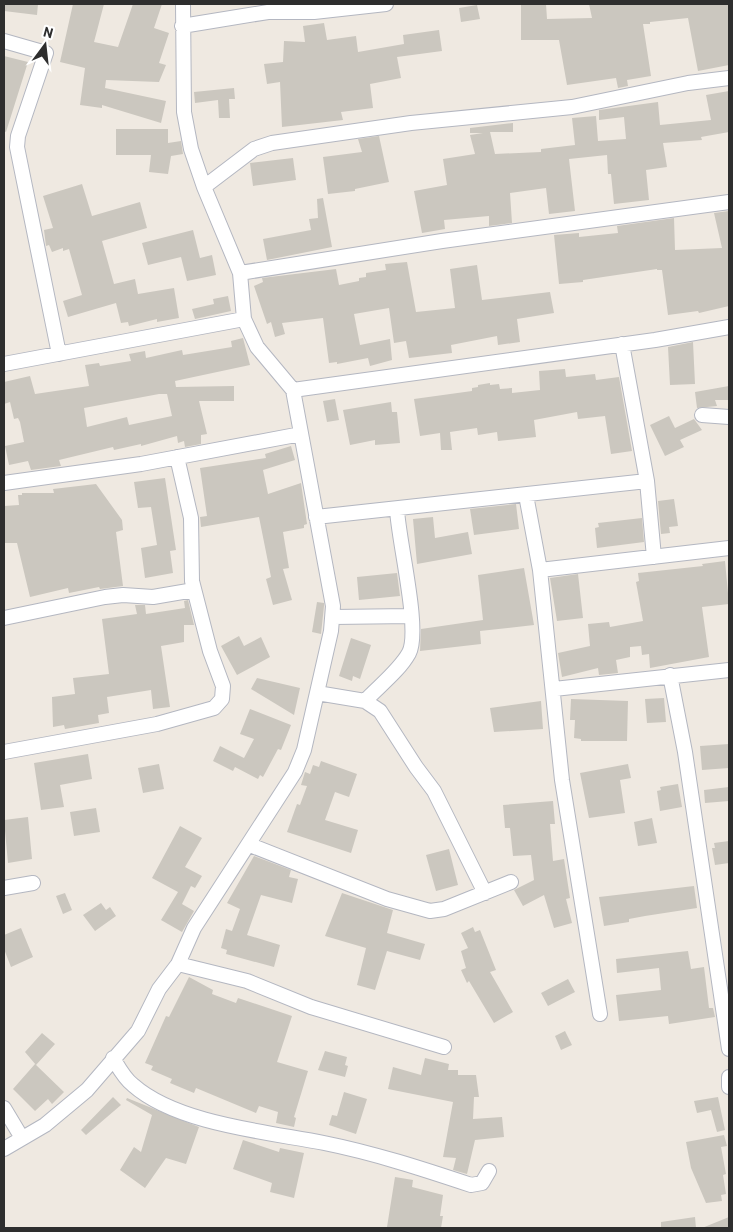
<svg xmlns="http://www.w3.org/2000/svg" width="733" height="1232" font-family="Barlow,sans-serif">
<rect width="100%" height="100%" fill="#efe9e1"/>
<path fill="#cbc7bf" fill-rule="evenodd" d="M4 4H38L37 15 4 11Z
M73 4H104L94 42 118 47 133 4H162L154 28 169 33 159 63 166 65 159 82 106 80 105 88 166 101 161 123 102 105V108L80 105 85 68 60 62Z
M521 4H546L547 19 592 18 589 4H729V65L698 71 688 18 650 22V24H643L651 76 627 80 628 86 618 88 616 78 567 85 559 40H521Z
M477 5 480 19 461 22 459 8Z
M324 23 327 40 356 36 358 52 404 44 403 35 439 30 442 51 397 57 401 78 370 84 373 108 341 112 343 120 282 127 280 82 267 84 264 64 283 62 284 41 305 42 303 26Z
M4 56 28 62 6 132 4 131Z
M234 88 235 99H229L230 118H219L218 100 195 103 194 92Z
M729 91V132L701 137 702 140 663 143 667 167 646 170 649 200 614 204 611 174H608L607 155 569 159 575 211 549 214 546 188 510 193 512 223 489 226V216L444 220 445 229 422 233 414 191 447 185 443 159 475 154 470 135 483 133H470V128L513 123V132H490L495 154 541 152V149L575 145 572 118 596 116 598 141 626 139 624 117 599 120V110L658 102 660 125 711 120 706 95Z
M116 129H168V143L181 141 183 154 171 156 168 174 149 172 151 155H116Z
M379 136 389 182 355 189V191L328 194 323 157 362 152 358 139Z
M293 158 296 180 253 186 250 163Z
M82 184 92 216 140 202 147 228 102 241 114 284 135 279 138 294 174 288 179 318 157 322V319L129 326 128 322 121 323 116 303 68 317 63 301 82 295 69 249 63 251V248L52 252 49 245 46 246 44 230 53 228 43 196Z
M323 198 332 247 267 260 263 239 311 230 309 219 318 218 317 199Z
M729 211V306L699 313 698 311 668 315 662 270H657V269L583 280V282L559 284 554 235 579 233V237L618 233 617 226 674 218 675 250 722 248 714 213Z
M193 230 200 258 212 255 216 275 187 281 181 257 148 265 142 243Z
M407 262 416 312 455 308 450 269 477 265 482 300 550 292 554 313 517 319 520 342 498 345 497 336 451 345 452 353 409 358 406 341 394 343 389 308 354 314 360 345 390 339 392 360 370 366 368 358 337 364V362L329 363 323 318 282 323 285 334 275 337 271 322 267 324 254 286 263 282 262 278 336 269 339 285 359 281V278L366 277V273L386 270 385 264Z
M228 296 231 311 195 319 192 309 214 304 213 299Z
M243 338 250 365 175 381 176 387 234 386V401H199L207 434 201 435V444L185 447 184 441 178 443 177 436 141 446V444L114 450 113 447 59 460 61 466 31 470 28 461 9 465 5 446 24 442 20 422 18 418 14 419 10 402 4 404V382L30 376 35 394 89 386 85 365 99 363 100 366 131 361 129 354 145 351 146 358 182 350 183 355 232 347 231 341ZM159 394H167L172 416 129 425 127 417 87 427 84 408Z
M693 342 695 384 670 385 668 347Z
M565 369 566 377 595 374 596 380 619 377 632 451 611 454 605 416 578 419 577 412 534 420 536 437 498 441 497 432 478 435 477 428 450 432 452 450H441L440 433 420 436 414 399 472 391V388L478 387V385L490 383V385L499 384 500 389 512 388V393L540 390 539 371Z
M729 386V400H715L717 406 697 408 695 392Z
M335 399 339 420 327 422 323 401Z
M391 402 392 412H397L400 443 375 445V440L350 445 343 410Z
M669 416 675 428 694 419 702 430 680 440 684 447 665 456 650 425Z
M291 446 295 460 263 470 268 494 301 483 307 524 304 525V528L283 532 289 568 283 569 292 600 273 605 266 579 271 577 259 517 201 527 200 517 207 516 200 468 266 458 265 454Z
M165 478 176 550 170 551 173 573 145 578 141 548 157 545 151 507 138 508 134 482Z
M96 484 122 520 123 530 116 532 123 586 100 589 99 587 69 593 68 588 30 597 17 543H4V506L19 505 18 495H22V493H54L53 489Z
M674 499 678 526 669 527 670 533 661 534 658 501Z
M516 504 519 529 474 535 470 509Z
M433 517 435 538 468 532 472 554 417 564 413 519Z
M642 518 644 542 597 548 595 528 599 527 598 523Z
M725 561 729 604 702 607 709 657 650 668 649 654 642 655 641 646 630 647V657L616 660 618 673 599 675 598 668 562 677 558 653 590 646 588 624 609 622 610 627 643 621 636 582 639 581 638 573 703 566 702 564Z
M524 568 534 625 480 631 481 644 420 651 421 629 483 620 478 575Z
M397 573 400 596 359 600 357 577Z
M578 574 583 618 557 621 550 578Z
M188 600 194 625H184V642L161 646 170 707 153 709 151 690 107 697 109 713 98 715 99 723 65 729 64 725 53 727 52 697 75 694 73 678 109 674 102 619 137 614 135 605H145L146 614 185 608 184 601Z
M317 602 324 603V606L321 634 312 632Z
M239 636 244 646 261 637 270 657 237 675 221 646Z
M351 638 371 645 360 679 353 676 352 681 339 676Z
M257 678 300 688 294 715 251 689Z
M664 698 666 722 647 723 645 699Z
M571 699 628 701 627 741H581V739L574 738 575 720H570Z
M541 701 543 729 494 732 490 708Z
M250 709 291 725 281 750 278 749 263 777 260 775 258 779 235 767 233 771 213 761 220 746 244 758 254 739 240 734Z
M729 744V768L702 770 700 746Z
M88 754 92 779 60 785 64 807 41 810 34 763Z
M321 761 357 774 349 797 335 792 325 820 358 830 351 853 287 832 297 804 300 805 307 786 301 785 305 772 310 774 313 765 319 767Z
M159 764 164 789 143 793 138 768Z
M628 764 631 778 620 780 625 813 589 818 580 773Z
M678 784 682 807 660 811 657 791 661 790 660 787Z
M729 787V801L705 803 704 790Z
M553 801 555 824H550L553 861 564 859 570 898 566 899 572 923 554 928 544 895 523 906 514 890 534 880 531 855 513 856 510 828H505L503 805Z
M96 808 100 832 74 836 70 812Z
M28 817 32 859 8 863 4 820Z
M652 818 657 843 638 846 634 822Z
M180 826 202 838 185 867 202 876 195 888 191 886 182 904 194 911 182 932 161 920 178 892 152 878Z
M729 841V863L715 865 712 848H715L714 843Z
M449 849 458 885 436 891 426 855Z
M254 856 291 870 289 877 298 879 292 903 261 895 247 935 280 945 274 967 226 954 227 950 221 948 226 929 232 931 240 909 227 903Z
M694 886 697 908 645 916 629 919V922L604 926 599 897Z
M65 893 72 910 63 914 56 896Z
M342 893 393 910 387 933 425 944 420 960 387 951 375 990 357 985 366 948 325 936Z
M101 903 106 910 110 907 116 916 95 931 83 915Z
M473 927 475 932 480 930 496 970 490 972 513 1012 494 1023 469 981 467 983 461 970 466 968 461 951 468 948 461 933Z
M21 928 33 957 11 967 4 949V935Z
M688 951 691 969 704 967 709 1008H713L715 1017 669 1024 668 1016 619 1021 616 995 661 990 659 968 617 973 616 959Z
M189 977 213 990 212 994 236 1003 238 998 292 1016 277 1062 308 1071 294 1117 296 1118 294 1127 276 1123 278 1112 259 1106 256 1113 196 1088 194 1093 170 1083 172 1079 151 1070 153 1066 145 1063 166 1016 169 1017Z
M568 979 575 992 548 1006 541 993Z
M565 1031 572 1045 561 1050 555 1036Z
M42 1033 55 1044 36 1065 25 1052Z
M325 1051 347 1057 345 1065 348 1066 345 1077 318 1070Z
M425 1058 449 1064 448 1070H458V1075H476L479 1097H474L473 1119 502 1117 504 1137 475 1140 467 1174 453 1170 456 1158 443 1157 453 1102 388 1089 393 1067 421 1075Z
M35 1064 64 1092 52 1104 48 1099 35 1111 13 1089Z
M344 1092 367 1099 356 1134 329 1125 332 1115 337 1116Z
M113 1097 121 1105 86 1135 81 1130Z
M718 1097 725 1130 717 1132 711 1110 697 1113 694 1101Z
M127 1098 199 1127 186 1164 166 1158 145 1188 120 1170 134 1147 141 1152 152 1115 126 1100Z
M724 1135 727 1146 721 1147 726 1174 723 1175 726 1194 721 1195 722 1201 706 1203 691 1168 686 1142Z
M243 1140 279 1152 280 1148 304 1153 294 1198 270 1192 272 1183 233 1169Z
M395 1177 413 1180 412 1187 443 1195 440 1216H443L441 1228 387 1227Z
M695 1217 696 1228H661V1222Z
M729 1217V1228H702Z"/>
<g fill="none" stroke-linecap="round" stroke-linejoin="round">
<defs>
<path id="street" d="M182 26 268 12H314L386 4
M4 41 46 53 18 136 17 147 59 354
M204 187 254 149 272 143 411 123 572 107 688 83 729 78
M240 273 442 241 729 202
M622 344 647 481 654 557
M4 364 244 319
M293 390 655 340 729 327
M702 415 729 417
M4 483 141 464 301 434
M526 495 540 570 562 780 600 1014
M316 517 647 481
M540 570 729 548
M333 617 411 616
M4 618 105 597 123 595 153 597 194 590
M670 675 685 752 729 1049
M554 689 729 670
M317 693 365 701 380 711 416 767 434 791 485 893
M365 701C379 686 399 671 409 653 421 630 398 539 397 509
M4 752 157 724 214 708 222 699 223 686 210 651 192 581 191 518 177 457
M250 845 387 899 430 911 444 909 511 882
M4 888 33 883
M178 964 247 981 311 1007 444 1047
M113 1058C119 1068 124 1078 133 1085 177 1124 268 1132 324 1143 374 1153 423 1169 471 1185L482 1183 489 1171
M729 1077V1087
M4 1108 22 1138
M4 1149 45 1125 87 1090 138 1031 159 989 178 964 194 928 295 772 304 750 331 631 333 606 293 390 257 347 244 319 240 273 204 187 191 149 184 112 183 4"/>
</defs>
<use href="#street" stroke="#b4b7c1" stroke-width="16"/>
<use href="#street" stroke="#fff" stroke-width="14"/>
</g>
<rect width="733" height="1232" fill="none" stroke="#2e2e2e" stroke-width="10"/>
<g transform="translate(45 45) rotate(15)" stroke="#ffffff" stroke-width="4" paint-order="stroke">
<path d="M0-4L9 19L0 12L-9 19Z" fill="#2e2e2e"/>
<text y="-8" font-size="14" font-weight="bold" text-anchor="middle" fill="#2e2e2e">N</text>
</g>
</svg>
